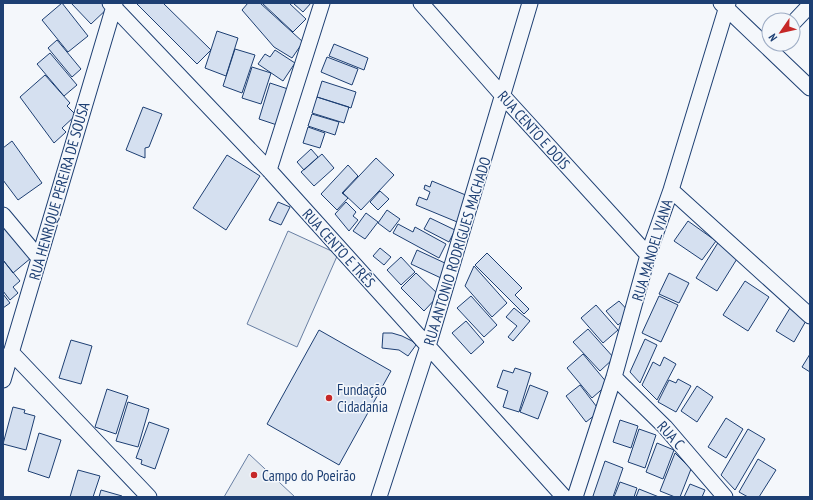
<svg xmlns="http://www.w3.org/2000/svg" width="813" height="500" font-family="'PT Sans Narrow',sans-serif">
<rect width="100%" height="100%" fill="#f4f7fb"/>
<path fill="#e3e9f0" stroke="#687fa3" d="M288 231 338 254 297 347 247 324Z
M249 454 295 497H224Z"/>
<path fill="#d5e0f0" stroke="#1d3f73" d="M62 3 88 36 68 52 42 20Z
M71 3H105L109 7 91 24Z
M136 3H163L211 50 197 64Z
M248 3H260L303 42 292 58 274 47 242 10Z
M262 3H289L306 19 293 32Z
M293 3H311L303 12Z
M217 31 238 38 226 76 205 68Z
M57 40 81 69 72 77 48 48Z
M334 44 368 58 364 70 329 56Z
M235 49 255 55 242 93 223 86Z
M275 50 295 63 283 81 258 64 265 54 270 57Z
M50 53 77 85 64 96 37 64Z
M327 57 358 69 352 85 321 72Z
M252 67 271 73 261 104 242 98Z
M45 75 70 103 67 106 76 115 62 128 66 132 54 143 20 97Z
M322 81 356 92 351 108 317 97Z
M270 83 288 89 277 125 259 119Z
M317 97 349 107 344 123 312 113Z
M143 107 162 114 149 147 145 148V158L126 150Z
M312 114 339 122 335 135 308 126Z
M308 127 325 133 320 148 303 143Z
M12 141 42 183 18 200 3 180V148Z
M311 149 318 157 304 170 297 162Z
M322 154 334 168 314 186 301 172Z
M227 155 260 176 226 230 193 208Z
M376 158 394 175 361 210 343 193Z
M348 165 358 176 342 193 348 198 337 210 321 194Z
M432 181 468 196 462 224 416 205 419 197 427 200 430 192 424 189 425 185 430 187Z
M380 191 389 199 378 210 370 202Z
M278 202 290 207 281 225 269 220Z
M346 202 356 212 353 216 358 220 349 231 335 214Z
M387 210 400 219 390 232 378 223Z
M366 213 378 222 365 239 353 231Z
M430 218 455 230 449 242 424 229Z
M688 221 716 241 702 260 674 241Z
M3 224 31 258 13 273 3 260Z
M398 224 413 232 415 227 446 244 439 258 393 233Z
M719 241 740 254 717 291 696 278Z
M380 248 391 257 384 265 373 256Z
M417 250 447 264 441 278 411 264Z
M487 253 522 288 515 295 529 309 524 314 475 265Z
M401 257 415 272 401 285 387 270Z
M3 260 20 281 13 287 18 293 10 300 3 291Z
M474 266 507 303 492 317 465 286Z
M416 273 439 295 424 311 401 288Z
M669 273 689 283 679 303 659 294Z
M745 281 769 297 748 331 723 315Z
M3 294 10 303 3 308Z
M471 296 497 325 484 337 457 308Z
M659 296 678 305 661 342 642 333Z
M619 301 631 314 618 325 606 311Z
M596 305 618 330 603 343 581 318Z
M514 308 530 321 513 341 508 337 517 326 506 317Z
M790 308 807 319 794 342 776 331Z
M466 321 484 342 471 354 452 333Z
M588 329 614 358 600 371 573 342Z
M319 330 391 371 339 465 267 424Z
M383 333H392L402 336 412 341 416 345 408 356 399 350 382 348Z
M645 339 657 345 640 383 630 372Z
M71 340 92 346 81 384 59 378Z
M583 354 608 384 592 398 567 368Z
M810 354V372L802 367Z
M664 357 676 364 657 400 642 385 653 362 660 366Z
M515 368 531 373 519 412 503 407 508 391 497 387 503 370 513 373Z
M678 379 691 386 676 412 658 402 669 380 676 383Z
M530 385 548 392 538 419 520 412Z
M580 385 600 411 586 422 566 396Z
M697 386 713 397 697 422 681 411Z
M107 389 128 396 116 434 95 427Z
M128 402 149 409 138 447 116 441Z
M13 407 25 410 24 413 35 416 26 450 3 444Z
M726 418 743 429 726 458 708 447Z
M620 420 638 426 631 448 613 442Z
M149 422 169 429 155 469 141 464 142 460 136 458Z
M639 429 656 435 645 468 628 462Z
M748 429 765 439 735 490 721 475Z
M39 433 61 440 49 478 28 471Z
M657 443 674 450 663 479 646 472Z
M675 453 691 469 680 497H675L660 491Z
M758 459 776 470 759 497H748L739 492Z
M605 461 623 468 613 497H596L593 496Z
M78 470 100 476 93 497H70Z
M620 482 637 488 634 497H614Z
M690 484 705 490 702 497H684Z
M639 489 659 497H636Z
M101 490 122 496V497H99Z"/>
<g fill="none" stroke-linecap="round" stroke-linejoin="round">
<defs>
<path id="street" d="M110 3 269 170 564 497
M421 3 503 96 648 255
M721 3 810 88
M793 23 810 5
M269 170 322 3
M671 190 810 316
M3 215 39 258
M11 352 149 497
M614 377 665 427 725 497
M3 380 115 3
M379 497 428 346 530 3
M575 497 614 377 648 255 671 190 728 3"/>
</defs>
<use href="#street" stroke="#1d3f73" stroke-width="17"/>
<use href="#street" stroke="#f4f7fb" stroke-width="15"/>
</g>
<g fill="#c62828" stroke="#f4f7fb" stroke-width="1.5">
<circle cx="329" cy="398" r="4"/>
<circle cx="254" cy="475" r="4"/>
</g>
<g text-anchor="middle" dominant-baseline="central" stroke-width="3" stroke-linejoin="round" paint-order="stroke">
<g font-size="15" fill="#1d3f73" stroke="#f4f7fb">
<text transform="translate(534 130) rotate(48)">RUA CENTO E DOIS</text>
<text transform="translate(59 191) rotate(-74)">RUA HENRIQUE PEREIRA DE SOUSA</text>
<text transform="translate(339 248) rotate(48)">RUA CENTO E TRÊS</text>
<text transform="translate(652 250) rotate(-73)">RUA MANOEL VIANA</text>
<text transform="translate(457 251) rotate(-73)">RUA ANTONIO RODRIGUES MACHADO</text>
<text transform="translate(671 435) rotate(48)">RUA C</text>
</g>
<g font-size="15" fill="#1d3f73" stroke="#f4f7fb" text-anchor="start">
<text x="337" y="389">Fundação<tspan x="337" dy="17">Cidadania</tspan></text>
<text x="262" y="475">Campo do Poeirão</text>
</g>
</g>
<rect width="813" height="500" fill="none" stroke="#1d3f73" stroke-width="8"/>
<g transform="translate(781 32) rotate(236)"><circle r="19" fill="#f4f7fb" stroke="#9eadc5"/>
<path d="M0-3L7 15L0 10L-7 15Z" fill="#c62828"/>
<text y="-6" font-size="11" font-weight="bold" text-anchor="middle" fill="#1d3f73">N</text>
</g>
</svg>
